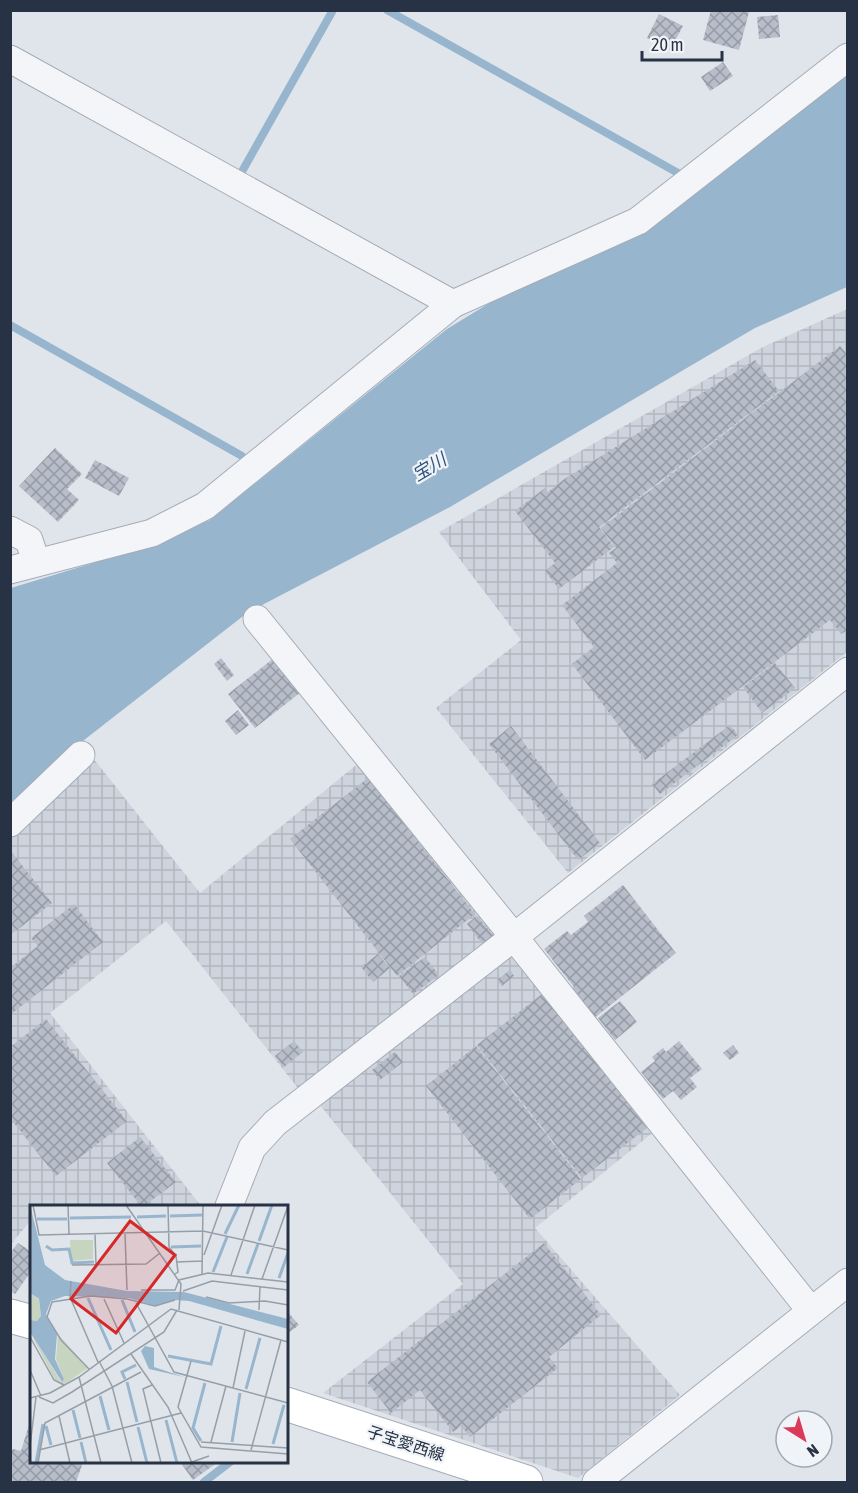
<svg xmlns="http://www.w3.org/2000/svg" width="858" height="1493" font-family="'Asap Condensed','Noto Sans JP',sans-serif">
<defs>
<pattern id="industrial-grid" width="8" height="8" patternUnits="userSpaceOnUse" patternTransform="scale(1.5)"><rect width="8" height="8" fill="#ced4dd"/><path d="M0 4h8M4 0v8" fill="none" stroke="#b1b6bf"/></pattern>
<pattern id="building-cross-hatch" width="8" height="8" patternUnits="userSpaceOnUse" patternTransform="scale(1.5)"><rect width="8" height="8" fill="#b7bec9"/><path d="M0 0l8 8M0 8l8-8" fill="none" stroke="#959ba5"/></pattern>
</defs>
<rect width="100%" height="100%" fill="#e0e5eb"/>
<path fill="url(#industrial-grid)" d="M847 309V652L568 873 436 708 521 640 439 532 761 348Z
M93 758 200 893 361 761 498 936 301 1092 166 921 50 1013 201 1206H32L31 1220 12 1243 11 836Z
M508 956 519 957 656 1130 535 1228 680 1395 578 1478 323 1393 463 1284 316 1100Z"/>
<path fill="#98b5ce" d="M847 73V287L755 328 450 507 247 613 61 758 11 802V588L159 543 210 520 447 329 496 299 644 231 698 192Z"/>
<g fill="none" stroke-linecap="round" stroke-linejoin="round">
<path stroke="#98b5ce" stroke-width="8" d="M387 10 678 173
M240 175 333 10
M10 325 242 456
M204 1482 230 1462"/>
</g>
<path fill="url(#building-cross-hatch)" d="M711 10 749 12 739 50 703 40Z
M659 14 683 26 670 50 647 38Z
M778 15 780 37 759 39 757 17Z
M723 62 733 76 710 91 701 77Z
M840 346 848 355V606L845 608 848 612V630L841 634 830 620 645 760 572 664 594 647 562 605 617 563 609 553 616 548 601 528Z
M755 360 779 391 599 527 614 547 559 589 545 571 555 563 515 511 545 488 548 492 563 480Z
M55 448 82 474 67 489 79 500 58 522 19 486Z
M95 460 129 478 119 496 85 478Z
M221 658 234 675 227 681 214 664Z
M274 658 301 692 255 728 228 694Z
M775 663 795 688 762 713 743 687Z
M238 710 249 725 236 735 225 721Z
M730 725 738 735 660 794 652 784Z
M511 726 600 843 578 860 489 744Z
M368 778 475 914 397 976 290 839Z
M10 850 52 903 13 933 10 929Z
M623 885 676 953 593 1019 570 990 574 987 544 949 567 931 571 935 588 922 584 916Z
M74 904 103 942 10 1015V968L38 946 31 938Z
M477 916 494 936 483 945 467 924Z
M378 954 390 968 373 982 361 967Z
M425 957 439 975 413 994 399 976Z
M510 970 514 976 502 986 497 980Z
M542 994 647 1128 582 1178 477 1045Z
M620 1001 637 1022 615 1040 598 1018Z
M46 1019 127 1121 56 1176 10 1118V1047Z
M294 1041 303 1052 284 1067 275 1056Z
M679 1041 702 1069 690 1078 697 1087 681 1100 673 1091 663 1099 641 1072 655 1061 652 1057 663 1048 666 1052Z
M733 1045 739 1053 730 1060 723 1053Z
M476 1046 581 1179 530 1219 426 1086Z
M395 1052 403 1062 380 1080 372 1070Z
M140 1137 176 1182 144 1206H141L107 1163Z
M18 1243 32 1252V1270L15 1294 10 1291V1253Z
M544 1243 601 1315 549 1357 558 1368 470 1437 461 1426 453 1432 420 1390 391 1413 367 1382Z
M286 1310 299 1325 286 1335Z
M31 1418 32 1462H83L76 1482H10V1452L13 1449 21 1451Z
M180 1462H218L193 1480Z"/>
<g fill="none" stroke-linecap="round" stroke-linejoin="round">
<defs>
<path id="minor" d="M10 59 453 304
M10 530 29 540 36 562
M10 570 152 533 205 506 453 304 638 221 848 57
M257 619 514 937 811 1311
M10 823 81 755
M229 1206 252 1148 275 1123 514 937 848 671
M596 1482 848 1282"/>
<path id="secondary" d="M10 1316 32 1322
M286 1404 526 1482"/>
</defs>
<use href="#minor" stroke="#a5acb6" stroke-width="29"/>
<use href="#secondary" stroke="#a5acb6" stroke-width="35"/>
<use href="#minor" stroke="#f4f5f8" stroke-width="27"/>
<use href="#secondary" stroke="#fff" stroke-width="33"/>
</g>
<g text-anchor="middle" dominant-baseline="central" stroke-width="4.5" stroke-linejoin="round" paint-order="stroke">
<g font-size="16" fill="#273344" stroke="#f0f4f8">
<text transform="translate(406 1443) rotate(18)">子宝愛西線</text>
</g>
<g font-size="18" font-style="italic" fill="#2d547c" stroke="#f0f4f8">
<text transform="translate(429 467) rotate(-31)">宝川</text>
</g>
</g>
<g transform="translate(30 1205)">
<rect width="258" height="258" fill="#e0e5eb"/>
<path d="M0 88 9 95 11 111 7 116 0 115ZM0 127 31 177 34 174 26 154 28 129 58 163 33 180 25 175Z" fill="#c7d5c0"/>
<path d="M63 35V54L41 56 40 35Z" fill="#c7d5c0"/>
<path d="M0 0 15 60 35 75 97 86 154 87 258 114V124L159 96 145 95 126 101 99 93 35 91 21 96 16 109 27 129 25 154 34 174 32 177 0 127V115L7 116 11 111 9 94 0 88ZM115 141 124 143V162L154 172 119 164 111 146Z" fill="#98b5ce"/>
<path fill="none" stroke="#98b5ce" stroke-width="3" d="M140 11 172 10M107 12 136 11M40 13 101 12M7 14H37M195 29 209 0M229 36 242 0M16 41 22 45 39 44 42 58 64 57M141 42 171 41M183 67 197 32M217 69 228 39M249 73 258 48M58 93 81 145M92 95 105 127M138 151 181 159 191 121M95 174 92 167 106 160M97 177 107 217M216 184 230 133M70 191 79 225M43 205 50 233M136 215 147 258M16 221 21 240M108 222 117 258M171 236 163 223 175 178M51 237 56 258M202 237 210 188M243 239 254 200M6 258 13 219"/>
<path fill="none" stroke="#969ea8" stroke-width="1.5" d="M3 0 9 30 173 26 258 45M38 0 39 29M96 0 151 79 149 105M138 0 139 42 146 51 148 67 145 69M65 28 66 60M95 28 97 85M174 50 192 0M147 57 172 56M42 60 116 59 130 48M172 69 173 0M201 70 225 0M232 74 258 1M41 76 40 92 68 157M111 85H145L149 75 178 68 258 77M153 86 182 76 258 85M176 92 199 98 235 96 258 100M74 94 94 138M106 98 144 167 258 198M229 105 230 81M0 132 24 175 34 180M101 149 138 202 162 258M69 156 82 181 102 258M161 156 148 202 171 242 258 249M59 164 31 135 17 112 22 97 61 91 97 94 125 101 145 95M0 165 11 191M49 172 71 258M122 180 113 184 131 258M203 183 215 126M9 192 23 198 42 187 134 127 147 105M0 193 20 188 49 172 141 104 258 137M29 211 40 258M171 237 258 243M181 237 196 181M0 241 6 192M9 245 151 208M221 245 251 135M8 258 15 218 111 167M159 258 179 251"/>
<path fill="#d62828" fill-opacity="0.15" stroke="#d62828" stroke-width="3" d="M100 16 145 50 86 128 41 94Z"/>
<rect width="258" height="258" fill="none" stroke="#273344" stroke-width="3"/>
</g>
<rect width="858" height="1493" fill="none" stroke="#273344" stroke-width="24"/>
<g transform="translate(804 1439) rotate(143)"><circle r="28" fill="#f0f4f8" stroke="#a0a7b0" stroke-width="1.5"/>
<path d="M0-4.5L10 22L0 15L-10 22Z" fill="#dc395a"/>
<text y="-9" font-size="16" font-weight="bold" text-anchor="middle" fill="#273344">N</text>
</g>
<path d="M642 51v9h80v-9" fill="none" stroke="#273344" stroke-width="3"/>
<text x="651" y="51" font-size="18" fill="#273344" stroke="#f0f4f8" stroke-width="4.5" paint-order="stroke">20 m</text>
</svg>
